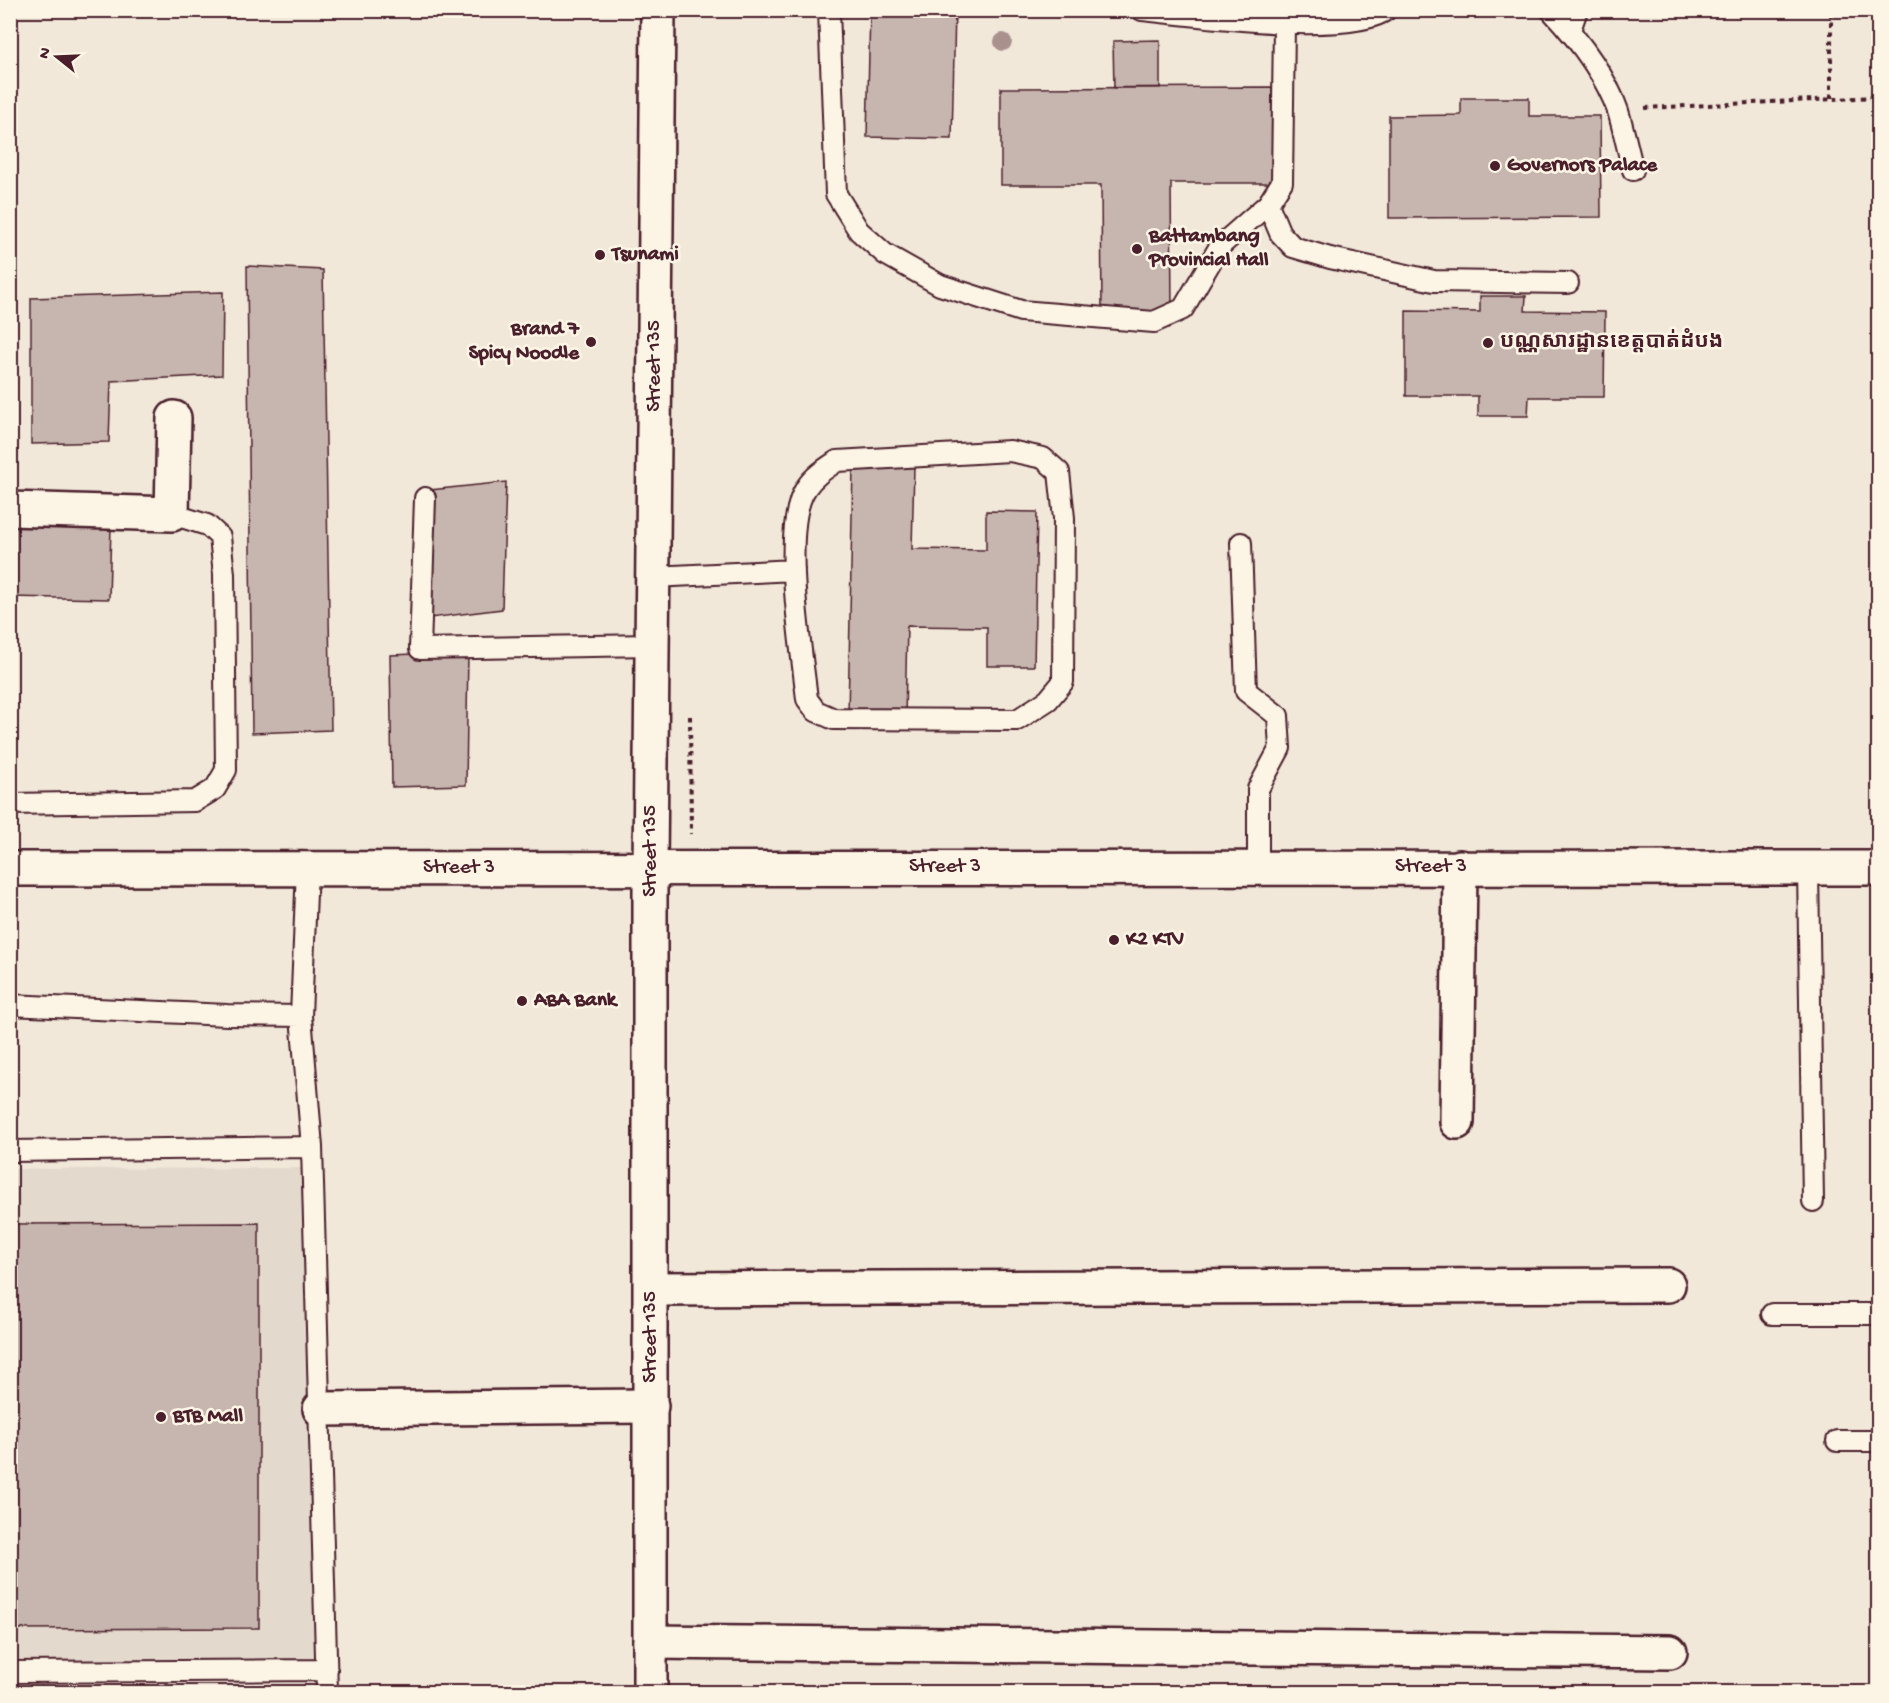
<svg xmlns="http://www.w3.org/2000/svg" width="1889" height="1703" font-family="'Gochi Hand','Noto Sans Khmer',sans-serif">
<rect width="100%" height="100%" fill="#f1e8da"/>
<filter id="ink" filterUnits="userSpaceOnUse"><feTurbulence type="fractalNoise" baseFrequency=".0167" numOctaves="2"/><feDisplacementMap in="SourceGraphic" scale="12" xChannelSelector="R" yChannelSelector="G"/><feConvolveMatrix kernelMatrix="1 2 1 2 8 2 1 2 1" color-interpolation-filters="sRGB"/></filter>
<g filter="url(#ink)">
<path fill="#e4d9cd" d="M309 1168 314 1664H11L10 1169Z"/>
<path fill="#c7b6af" stroke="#4a1f2b" stroke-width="1.5" d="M870 10H955L952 139 867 137Z
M1160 40V88H1114L1113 41Z
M1272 87 1273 183H1171L1172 312 1102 313 1101 185H1001V88Z
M1461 98H1529V116H1600L1601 217 1389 218V116L1461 115Z
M247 266 323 270 331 730 252 733Z
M223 292 222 375 111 381 109 442 31 444V298Z
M1480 296H1526L1525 311 1605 312 1604 397H1529L1528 416H1478V396H1406V311L1480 312Z
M853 466H914L912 549 986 550V511L1037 512 1034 666H987V627L907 626 905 717 848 716Z
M506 482 502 609 430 618V490Z
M10 524 111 526 109 599 10 597Z
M468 652 466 785 392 787 390 655Z
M259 1223V1628L10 1629V1224Z"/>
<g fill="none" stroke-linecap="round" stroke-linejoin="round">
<defs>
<path id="service" d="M829 10 836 194 859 231 885 254 940 285 1021 311 1154 322 1183 309 1220 246 1268 204 1282 182 1284 24 1289 10
M1142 10C1190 15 1352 37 1386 10
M1551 10C1577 38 1605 74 1618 111 1624 131 1628 151 1633 170
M1570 30 1577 10
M1268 204 1280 233 1293 247 1330 258 1434 281 1568 283
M1010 451 1043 458 1059 472 1064 518 1063 682 1048 700 1017 720 834 719 816 711 807 699C802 651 780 527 806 488 814 476 825 469 837 461Z
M425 498 420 649 652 645
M1241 543 1246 691 1278 716 1280 748 1258 789V867
M653 577 794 570
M10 804 195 801 215 789 226 770 224 574 220 537 207 525 172 514
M307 868 301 1016 312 1147 327 1692
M1808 869 1813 1201
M10 1005 227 1015 301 1016
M10 1151 312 1147
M1772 1314H1878
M1837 1441H1878
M10 1672 327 1670"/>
<path id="minor" d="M10 509 172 514 174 418
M1457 1122 1460 867
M652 1289 1668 1285
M320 1409 651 1406
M650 1642 1670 1652"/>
<path id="tertiary" d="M10 869 1878 868"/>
<path id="secondary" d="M650 1692V868L658 10"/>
</defs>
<use href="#service" stroke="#4a1f2b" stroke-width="24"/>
<use href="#minor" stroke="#4a1f2b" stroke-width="38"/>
<use href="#tertiary" stroke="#4a1f2b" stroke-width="38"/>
<use href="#secondary" stroke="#4a1f2b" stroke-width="38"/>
<path stroke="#4a1f2b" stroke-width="4" stroke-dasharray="4.5 4.5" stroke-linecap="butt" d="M1831 98V10
M1645 108 1878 97
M690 716 691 834"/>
<use href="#service" stroke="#fcf5e5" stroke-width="20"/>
<use href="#minor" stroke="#fcf5e5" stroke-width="33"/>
<use href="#tertiary" stroke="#fcf5e5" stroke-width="33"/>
<use href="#secondary" stroke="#fcf5e5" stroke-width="33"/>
</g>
<circle fill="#a9918e" cx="1003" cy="42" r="9"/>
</g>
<g fill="#4a1f2b" stroke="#fcf5e5" stroke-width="2">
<circle cx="1495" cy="166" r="6"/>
<circle cx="1137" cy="249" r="6"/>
<circle cx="600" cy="255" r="6"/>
<circle cx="591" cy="342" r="6"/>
<circle cx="1488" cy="343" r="6"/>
<circle cx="1114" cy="940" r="6"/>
<circle cx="522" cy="1001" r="6"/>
<circle cx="161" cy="1417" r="6"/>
</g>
<g text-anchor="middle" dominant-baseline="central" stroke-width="5" stroke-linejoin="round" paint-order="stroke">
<g font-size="21" font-weight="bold" fill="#4a1f2b" stroke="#fcf5e5" text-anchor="start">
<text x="1507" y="166">Governors Palace</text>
<text x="1149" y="237">Battambang<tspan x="1149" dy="24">Provincial Hall</tspan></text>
<text x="612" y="255">Tsunami</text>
<text x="579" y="330" text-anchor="end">Brand 7<tspan x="579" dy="24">Spicy Noodle</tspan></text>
<text x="1500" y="343">បណ្ណសារដ្ឋានខេត្តបាត់ដំបង</text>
<text x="1126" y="940">K2 KTV</text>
<text x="534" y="1001">ABA Bank</text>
<text x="173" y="1417">BTB Mall</text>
</g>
<g font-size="21" fill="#4a1f2b" stroke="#fcf5e5">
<text transform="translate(655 366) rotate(-90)">Street 135</text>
<text transform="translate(651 851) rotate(-90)">Street 135</text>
<text x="945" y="867">Street 3</text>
<text x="1431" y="867">Street 3</text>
<text x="459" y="868">Street 3</text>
<text transform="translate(651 1337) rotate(-90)">Street 135</text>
</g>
</g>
<rect width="1889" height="1703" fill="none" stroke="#fcf5e5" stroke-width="36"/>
<rect x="18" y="18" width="1853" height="1667" fill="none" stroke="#4a1f2b" stroke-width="2" filter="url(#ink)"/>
<g transform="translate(57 57) rotate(288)" stroke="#fcf5e5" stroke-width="4.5" paint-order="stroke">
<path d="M0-4.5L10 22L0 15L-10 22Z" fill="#4a1f2b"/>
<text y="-9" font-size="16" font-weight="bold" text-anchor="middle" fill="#4a1f2b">N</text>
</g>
</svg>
